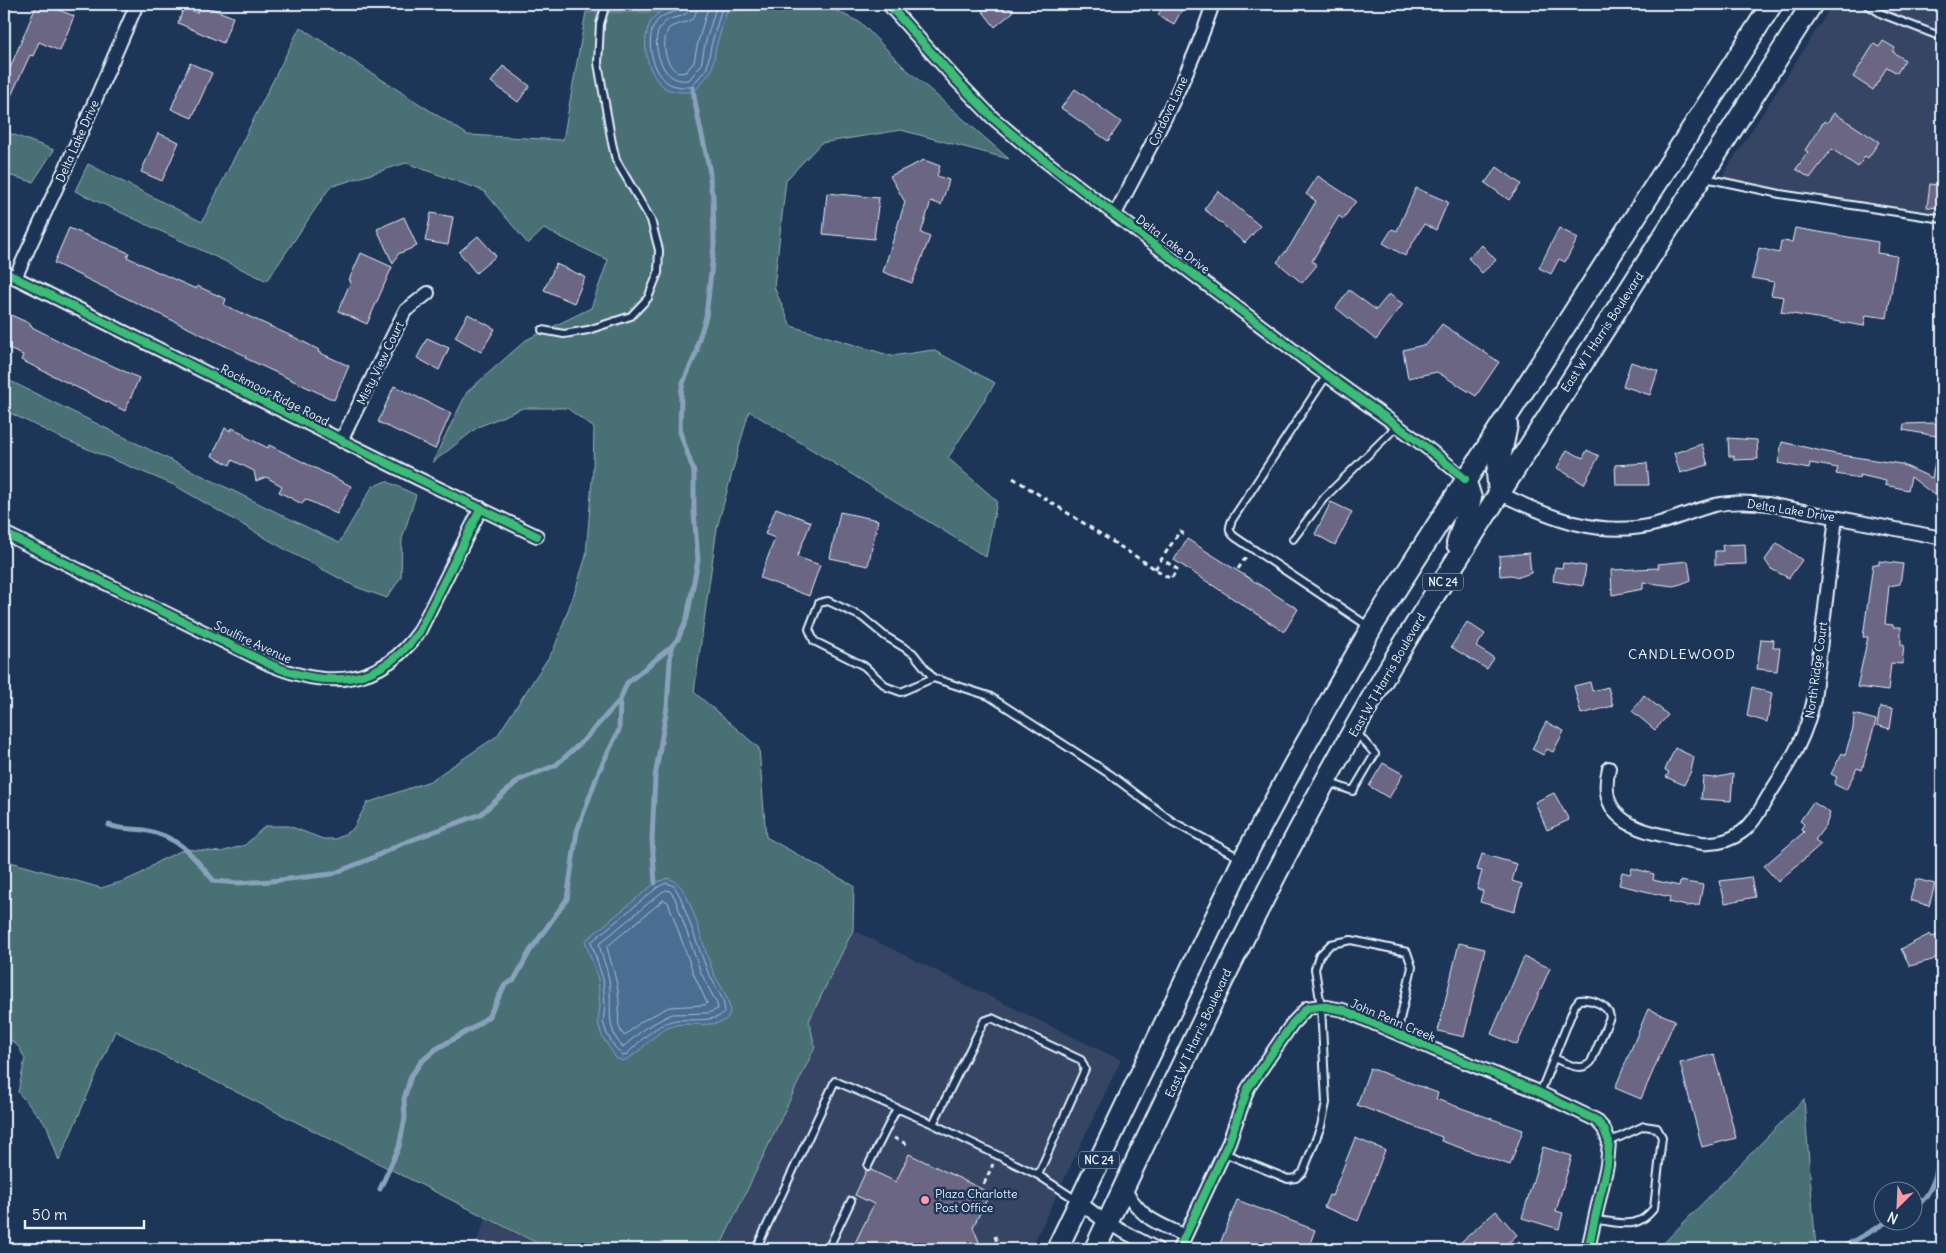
<svg xmlns="http://www.w3.org/2000/svg" width="1946" height="1253" font-family="Delius,sans-serif">
<rect width="100%" height="100%" fill="#1d3557"/>
<filter id="ink" filterUnits="userSpaceOnUse"><feTurbulence type="fractalNoise" baseFrequency=".02" numOctaves="2"/><feDisplacementMap in="SourceGraphic" scale="10" xChannelSelector="R" yChannelSelector="G"/><feConvolveMatrix kernelMatrix="1 2 1 2 8 2 1 2 1" color-interpolation-filters="sRGB"/></filter>
<g filter="url(#ink)">
<path fill="#344464" d="M1833 4H1942V223L1721 178Z
M853 930 1121 1060 1031 1249H719L815 1047 809 1021Z
M486 1219 549 1249H473Z"/>
<path fill="#487074" stroke="#98b0b6" d="M812 4H823L861 23 904 67 1009 159 901 130 821 143 786 180 774 287 791 326 892 356 933 350 995 383 948 458 997 501 986 557 749 411 717 528 694 692 759 748 766 837 854 886 853 930 809 1021 815 1047 719 1249H549L115 1031 59 1161 47 1126 18 1092 25 1059 19 1047 4 1035V860L101 888 124 881 142 873 159 861 185 849 221 852 245 845 265 826H289L323 839H336L353 829 367 803 430 781 497 736 554 649 576 588 586 556 593 468 594 428 567 408H523L478 427 432 463 467 392 526 340 591 308 608 260 544 229 528 244 484 191 406 163 330 187 267 281 75 191 88 164 202 222 300 27 468 135 563 140 586 12H719Z
M4 131 54 150 33 182 4 174Z
M4 378 339 543 372 487 386 481 416 495 402 539 401 577 387 598 356 587 288 551 174 485 59 437 4 410Z
M1804 1099 1816 1249H1658Z"/>
<path fill="#4a6e92" stroke="#89a2bb" d="M729 4 716 47 712 70 694 92C684 92 672 93 664 87 642 70 637 23 663 10 678 2 711 4 729 4Z
M668 878C676 881 680 885 685 893 698 919 703 949 715 976 720 985 735 1007 728 1017 719 1029 689 1022 676 1025 653 1030 641 1055 623 1061L616 1058 602 1036 598 1022 600 1006 598 979 585 941 655 883Z"/>
<g fill="none" stroke-linecap="round" stroke-linejoin="round">
<path stroke="#a9bdcf" stroke-width="1" d="M684 4 681 10C673 13 665 13 659 19 643 33 651 71 668 83 674 87 683 87 691 87L707 68 711 46 723 4
M690 4C689 21 673 14 664 23 651 34 657 58 665 70 672 79 678 81 689 80L701 65 705 44 717 4
M697 4C697 26 683 20 669 28 661 42 664 63 678 73L686 72 694 62 698 42 709 4
M667 883 674 886 680 896 707 970 723 1000 725 1011C719 1023 689 1019 677 1020 658 1022 639 1042 626 1055L623 1056 614 1046 607 1034 603 1022 605 1005 603 979 591 942 658 887Z
M667 890 670 891 675 898 701 973 717 1004 718 1009 708 1013 672 1014 645 1028 623 1047C604 1029 613 1003 609 979 607 967 601 956 599 944L662 892Z
M664 900 668 902 694 975 707 1003 705 1005 669 1007 642 1021 624 1036C616 1025 619 1018 619 1006 619 983 612 968 607 947Z"/>
<path stroke="#89a2bb" stroke-width="5" d="M109 825C120 830 132 828 144 830 180 837 191 854 214 881L238 883 271 881 332 874 370 859 401 844 481 814 519 780 556 765 584 740 620 700 627 683 671 647 678 639 687 618 698 560 694 512V472L680 432 681 394 683 383 697 351V345L706 317 714 245 713 195C709 187 711 177 709 168 704 141 696 115 693 88
M655 883 652 839 655 777 667 707 671 647
M380 1189 399 1147 405 1118 404 1099 411 1076 421 1062 436 1049 473 1028 489 1016 505 985 514 980 530 951 567 899 577 831 599 771 619 730 620 700
M1914 1208C1936 1193 1938 1165 1942 1141
M1840 1249 1890 1220"/>
</g>
<path fill="#6b6683" stroke="#e8f1f8" d="M37 4H44L74 16 60 51 39 42 33 56 30 55 4 111V65L10 68Z
M200 4 233 17 223 43 178 23 184 7 197 13Z
M977 4H1006L1013 12 995 27Z
M1164 4H1185L1174 24 1158 15Z
M1883 41 1895 48 1893 52 1905 60 1897 73 1887 67 1873 90 1853 77 1874 44 1879 47Z
M190 63 212 73 192 118 171 109Z
M503 66 530 86 518 102 491 82Z
M1075 89 1121 122 1108 141 1061 108Z
M1834 113 1879 142 1868 158 1865 156 1858 167 1832 149 1810 178 1796 169 1808 152 1805 150 1824 121 1827 123Z
M158 133 179 142 162 181 141 172Z
M924 160 940 166 937 176 949 180 941 205 931 201 921 233 930 237 912 283 883 272 905 202 890 176Z
M1497 167 1521 184 1509 200 1485 183Z
M1318 176 1356 201 1343 219 1339 216 1312 261 1317 265 1302 283 1277 262 1290 246 1316 201 1306 194Z
M1930 184 1942 186V208L1927 207Z
M1416 188 1448 202 1436 230 1424 224 1405 256 1383 243 1392 229 1397 231Z
M1218 191 1260 226 1245 243 1204 209Z
M827 193 879 198 874 239 823 234Z
M431 213 453 217 448 245 425 241Z
M404 217 417 246 398 254 393 264 377 229Z
M69 228 129 253 127 257 158 272 196 289 197 286 226 299 224 305 300 340 319 350 318 352 349 366 334 400 245 358 246 356 54 263Z
M1559 228 1578 238 1565 262 1559 259 1551 274 1539 268Z
M1795 228 1878 242 1877 253 1897 256 1887 318 1866 315 1864 326 1781 312 1784 297 1771 295 1774 282 1752 278 1759 248 1779 253 1781 241 1792 242Z
M478 236 496 256 476 273 459 252Z
M1482 245 1496 260 1482 273 1468 258Z
M361 253 392 267 367 324 338 311 351 281 349 280Z
M556 264 585 277 574 303 544 290Z
M1349 290 1376 310 1389 294 1403 304 1376 340 1336 308Z
M4 312 31 324 30 326 65 344 139 378 125 411 21 360 23 355 4 347Z
M468 314 495 329 481 352 455 337Z
M1442 324 1499 362 1476 396 1437 372 1408 378 1403 350 1427 344Z
M427 338 449 348 439 370 417 358Z
M1631 362 1658 371 1650 395 1623 386Z
M394 386 451 413 435 449 378 422Z
M1934 423 1942 425V437L1903 430 1904 424Z
M225 428 231 431 232 428 245 434 244 436 268 448 269 445 351 486 337 514 305 499 302 504 279 492 282 486 266 477 256 481 254 471 232 460 230 465 212 456Z
M1728 438 1757 440 1758 459 1734 460V456H1729Z
M1782 442 1835 454 1901 464 1932 478 1936 456H1942V501L1911 477 1908 490 1885 485 1886 481 1860 475 1859 478 1836 474 1838 468 1810 463 1809 469 1778 463Z
M1702 444 1708 465 1680 473 1674 453Z
M1567 450 1583 458 1587 450 1599 456 1584 484 1557 468Z
M1647 463 1649 485H1616L1615 465Z
M1331 502 1352 512 1335 545 1315 534Z
M776 508 811 522 797 557 820 565 809 596 760 578 775 538 765 534Z
M840 512 878 520 868 566 830 558Z
M1187 539 1298 609 1284 632 1174 560Z
M1777 543 1802 560 1789 578 1771 569 1765 560Z
M1745 544 1746 564 1715 565V551H1723L1722 545Z
M1529 553 1531 573 1519 577 1511 575 1500 576 1499 556Z
M1688 561 1691 580 1681 584 1673 586 1643 582V589L1612 595 1611 570 1659 568 1658 564Z
M1879 561 1903 564 1900 584 1889 586 1885 624 1893 625V627H1901V645H1904L1902 664 1891 663 1888 691 1857 687 1868 637H1863L1873 564 1879 565Z
M1563 563 1586 566 1583 586 1553 581 1555 567 1562 568Z
M1467 622 1485 634 1476 647 1494 658 1487 669 1451 647Z
M1761 639 1774 640 1773 648H1780L1777 671 1757 669Z
M1590 682 1592 691 1608 687 1613 706 1581 714 1574 686Z
M1752 687 1772 693 1767 722 1747 716Z
M1644 695 1668 715 1655 730 1632 711Z
M1880 707 1893 709 1890 729 1877 725Z
M1854 714 1876 720 1862 770 1857 768 1846 790 1834 784 1837 777 1831 774 1842 753 1845 755 1853 728Z
M1546 722 1564 731 1553 752 1547 749 1543 755 1532 749Z
M1675 748 1694 757 1691 771 1684 785 1666 777 1669 772 1665 770Z
M1383 763 1403 774 1389 798 1369 786Z
M1733 774 1731 801 1701 799 1703 777 1714 778Z
M1554 793 1569 820 1547 830 1535 802Z
M1813 802 1830 813 1826 825 1815 840 1821 844 1778 882 1764 866 1804 832 1801 829 1804 824 1800 821Z
M1482 854 1517 864 1512 881 1522 884 1514 912 1480 902 1483 891 1477 889 1482 871 1477 870Z
M1632 868 1654 874 1653 880 1679 886 1680 881 1703 885 1699 905 1686 906 1669 902 1670 897 1619 885 1622 872 1630 874Z
M1751 877 1755 897 1725 903 1720 881Z
M1916 879 1935 884 1929 906 1910 900Z
M1930 934 1932 937 1937 935 1942 944V954L1932 960 1910 966 1901 949Z
M1459 943 1485 949 1464 1037 1438 1031Z
M1524 957 1550 968 1517 1045 1491 1034Z
M1648 1009 1675 1020 1641 1099 1615 1088Z
M1714 1054 1736 1138 1702 1147 1680 1063Z
M1370 1068 1438 1093 1436 1099 1523 1130 1510 1165 1441 1141 1442 1137 1357 1105Z
M1355 1138 1385 1150 1358 1221 1324 1207 1329 1195 1332 1196Z
M1543 1147 1572 1156 1556 1211 1563 1213 1559 1229 1522 1218Z
M909 1154 990 1193 973 1227 982 1249H852L874 1204 855 1195 866 1171 871 1170 896 1182Z
M1237 1200 1315 1230 1308 1249H1218Z
M1496 1211 1517 1235 1501 1249H1453Z"/>
<g fill="none" stroke-linecap="round" stroke-linejoin="round">
<defs>
<path id="service" d="M1866 4 1882 14 1942 37
M1705 178 1780 194 1942 219
M542 330 564 334 588 330 631 316 648 298 658 273 659 250 651 220 616 160 612 143 598 63 600 24 606 4
M1327 375 1232 520C1229 528 1228 531 1235 537L1368 626
M1293 539 1324 498 1397 426
M933 678 913 653 885 636 862 617 828 601 819 603 809 629 814 641 864 666 887 687 901 692 933 678 989 696 1111 775 1173 822 1240 858
M1327 782 1353 791 1375 754 1357 733
M1540 1093 1575 1005 1579 1000C1591 999 1608 1004 1610 1017L1591 1062C1581 1073 1566 1063 1554 1058
M933 1124 984 1021 992 1018 1081 1060 1085 1069 1038 1175
M1224 1153 1288 1179 1296 1178 1303 1172 1321 1126 1326 1103 1321 1006 1315 969 1319 956 1331 944 1351 940 1407 952 1412 967 1397 1033
M868 1166 897 1108
M1596 1220C1620 1222 1637 1231 1654 1208L1662 1137 1657 1128 1644 1126 1609 1142
M756 1249 835 1081 933 1124 1038 1175 1078 1201
M828 1249 851 1201"/>
<path id="minor" d="M888 4 956 80 993 118 1026 146C1121 220 1218 293 1314 366 1364 403 1418 438 1465 479
M1115 214C1151 146 1189 77 1213 4
M4 272 419 479 537 536
M15 278 67 165 137 4
M341 441 405 311 428 293
M1499 493C1548 517 1600 539 1656 524 1676 519 1694 510 1715 505 1732 501 1750 502 1768 504L1942 538
M4 533 271 665C328 689 380 686 419 632L481 508
M1609 768C1593 831 1659 834 1702 843 1716 844 1730 841 1742 832 1754 823 1761 808 1769 795 1791 760 1805 740 1814 699L1836 517
M1124 1189C1144 1220 1153 1221 1185 1236
M1079 1202 1107 1223 1157 1249
M1179 1249 1229 1142 1248 1088 1292 1024 1307 1008 1321 1006 1343 1010 1435 1050 1532 1089 1596 1120 1604 1129 1609 1142 1607 1165 1588 1249"/>
<path id="primary" d="M1499 493 1497 473 1507 425
M1457 544 1471 498 1465 479
M1057 1249 1243 860 1294 765 1373 625 1772 4
M1095 1249C1193 1040 1291 829 1411 632 1434 595 1458 558 1481 522 1591 349 1703 177 1812 4"/>
</defs>
<use href="#service" stroke="#e8f1f8" stroke-width="10"/>
<use href="#minor" stroke="#e8f1f8" stroke-width="16"/>
<use href="#primary" stroke="#e8f1f8" stroke-width="24"/>
<path stroke="#e8f1f8" stroke-width="3" stroke-dasharray="5 4" stroke-linecap="butt" d="M1013 478 1171 579 1177 569 1162 559
M1155 569 1180 531 1186 536
M1238 569 1246 557
M894 1138 909 1145
M984 1184 993 1164
M995 1236 999 1249"/>
<use href="#service" stroke="#1d3557" stroke-width="6"/>
<use href="#minor" stroke="#1d3557" stroke-width="12"/>
<use href="#primary" stroke="#1d3557" stroke-width="20"/>
<defs>
<path id="cycleway" d="M888 4 956 80 993 118 1026 146C1121 220 1218 293 1314 366 1364 403 1418 438 1465 479
M4 272 419 479 537 536
M4 533 271 665C328 689 380 686 419 632L481 508
M1179 1249 1229 1142 1248 1088 1292 1024 1307 1008 1321 1006 1343 1010 1435 1050 1532 1089 1596 1120 1604 1129 1609 1142 1607 1165 1588 1249"/>
</defs>
<use href="#cycleway" stroke="#1d3557" stroke-width="11"/>
<use href="#cycleway" stroke="#3abd76" stroke-width="8"/>
</g>
</g>
<circle fill="#ff9aa2" stroke="#1d3557" stroke-width="2" cx="925" cy="1200" r="5"/>
<g text-anchor="middle" dominant-baseline="central" stroke-width="5" stroke-linejoin="round" paint-order="stroke">
<g fill="#1d3557" stroke="#abb9c8" stroke-width="1">
<rect x="1423" y="573.5" width="40" height="17" rx="4"/>
<rect x="1079" y="1151.5" width="40" height="17" rx="4"/>
</g>
<g font-size="11" font-weight="bold" fill="#e8f1f8">
<text x="1443" y="582">NC 24</text>
<text x="1099" y="1160">NC 24</text>
</g>
<g font-size="12" fill="#e8f1f8" stroke="#1d3557">
<text transform="translate(1168 111) rotate(-65)">Cordova Lane</text>
<text transform="translate(77 141) rotate(-66)">Delta Lake Drive</text>
<text transform="translate(1173 244) rotate(37)">Delta Lake Drive</text>
<text transform="translate(1602 332) rotate(-57)">East W T Harris Boulevard</text>
<text transform="translate(380 363) rotate(-64)">Misty View Court</text>
<text transform="translate(275 395) rotate(27)">Rockmoor Ridge Road</text>
<text transform="translate(1791 510) rotate(9)">Delta Lake Drive</text>
<text transform="translate(253 642) rotate(25)">Soulfire Avenue</text>
<text transform="translate(1816 670) rotate(-82)">North Ridge Court</text>
<text transform="translate(1387 675) rotate(-60)">East W T Harris Boulevard</text>
<text transform="translate(1393 1020) rotate(23)">John Penn Creek</text>
<text transform="translate(1198 1033) rotate(-65)">East W T Harris Boulevard</text>
</g>
<g font-size="12" fill="#e8f1f8" stroke="#1d3557" text-anchor="start">
<text x="935" y="1193">Plaza Charlotte<tspan x="935" dy="14">Post Office</tspan></text>
</g>
<g font-size="14" letter-spacing="1" fill="#e8f1f8" stroke="#1d3557">
<text x="1682" y="654">CANDLEWOOD</text>
</g>
</g>
<rect width="1946" height="1253" fill="none" stroke="#1d3557" stroke-width="20"/>
<rect x="10" y="10" width="1926" height="1233" fill="none" stroke="#e8f1f8" stroke-width="2" filter="url(#ink)"/>
<g transform="translate(1898 1206) rotate(204)"><circle r="24" fill="#1d3557" stroke="#6e8097"/>
<path d="M0-4L9 19L0 12L-9 19Z" fill="#ff9aa2"/>
<text y="-8" font-size="14" font-weight="bold" text-anchor="middle" fill="#e8f1f8">N</text>
</g>
<path d="M25 1220v8h119v-8" fill="none" stroke="#e8f1f8" stroke-width="2.5"/>
<text x="32" y="1220" font-size="15" fill="#e8f1f8" stroke="#1d3557" stroke-width="4" paint-order="stroke">50 m</text>
</svg>
